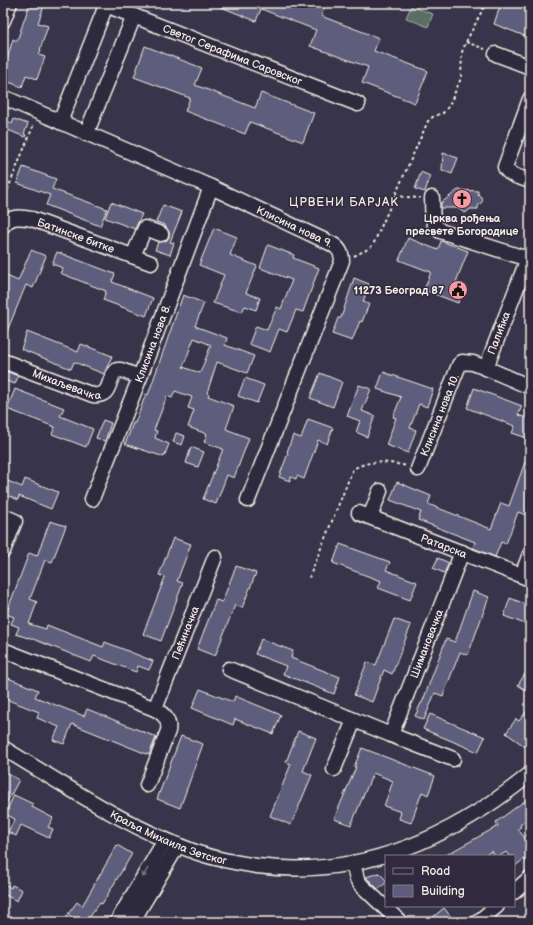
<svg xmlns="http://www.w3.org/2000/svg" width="533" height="925" font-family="'Balsamiq Sans',sans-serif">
<rect width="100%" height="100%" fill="#383449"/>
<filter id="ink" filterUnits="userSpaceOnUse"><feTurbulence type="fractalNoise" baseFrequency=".025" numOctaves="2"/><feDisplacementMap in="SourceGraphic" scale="8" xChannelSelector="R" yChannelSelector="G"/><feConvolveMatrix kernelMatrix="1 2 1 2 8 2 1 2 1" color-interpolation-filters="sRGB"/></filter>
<g filter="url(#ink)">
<path fill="#5c6d65" stroke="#a8afa6" d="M411 6 433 14 428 27 406 18Z"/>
<path fill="#5e5d7b" stroke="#f4f1e8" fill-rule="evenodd" d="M30 3H45L38 23 48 26 40 50H41L39 55 45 57 37 79 26 75 22 87 3 80V73L13 39 17 41Z
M211 3H326L321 16 379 38 374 51 428 71 415 103 362 83 368 67 310 46 316 30 261 9 256 21Z
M501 3H530V38L494 24Z
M145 46 202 68 195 85 255 108 261 93 314 113 303 142 250 122 245 134 185 111 190 98 134 77Z
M3 117 12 124 14 119 28 124 24 134 26 135 25 137 3 128Z
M443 153 458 158 452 174 442 170Z
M23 167 56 179 52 189 107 209 100 226 46 205 50 195 17 183Z
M421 172 430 176 425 192 415 189Z
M458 190 478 191V194L482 198 483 201 478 206V209H470L467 212 464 213 458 208H441V203Z
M111 202 142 214 135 229 105 218Z
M163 205 182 212 170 242 174 243 170 255 155 250 158 242 166 241 169 237V232L165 226V225L156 222Z
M214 228 237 237 230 255 257 266 246 293 260 298 256 310 245 306 242 312 213 303 224 275 199 265Z
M408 238 438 250 441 241 468 251 456 282 465 285 458 303 424 290 431 272 399 260Z
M268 245 294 255 293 258 319 268 303 312 296 310 287 332 279 329 270 352 249 344 256 326 267 330 277 307 281 309 292 280 260 268Z
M31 250 46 256 33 288 26 285 3 341V286L7 276 18 281Z
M57 252 115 274 112 282 153 298 146 316 103 300 106 291 60 273 63 268 52 264Z
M354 278 369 284 363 302 369 304 362 322 360 321 352 341 332 334 338 318H341Z
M183 295 204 303 195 326 227 338 225 345 254 356 247 373 217 362 207 393 209 394 208 396 234 406 226 429 249 438 234 478 227 475 216 504 203 499 223 449 204 442 207 434 188 427 194 410 188 408 192 397 175 391 172 398 167 396 154 430 157 431 155 438 169 444 164 457 125 444 133 423H135L146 394 148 395ZM194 338 211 345 200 373 183 367Z
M27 332 78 352 81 344 112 356 104 374 74 362 71 369 21 349Z
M3 370 18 376 15 384 3 380Z
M383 372 433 389 427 407 419 404 410 428 416 430 408 453 386 445 396 418 393 417 401 397 377 389Z
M320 373 342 382 333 407 310 398Z
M245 378 264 385 257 403 238 396Z
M359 385 371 389 362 411 375 416 367 437 356 432 360 421 347 416Z
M474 388 522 406 518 415 530 419V439L512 433 515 426 467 408Z
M15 389 64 408 60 416 93 429 86 447 52 434 55 427 7 409Z
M308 419 333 428 327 444 318 440 304 479 297 476 296 479 291 477 290 481 279 477 288 453 287 452 293 435 301 438Z
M103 420 111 423 105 441 96 438Z
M176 433 185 436 182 445 173 442Z
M191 447 204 452 198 467 186 463Z
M529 451 530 504 526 515 518 512 506 544 501 542 495 557 473 548 475 542 418 520 421 512 390 500 397 482 431 496 428 504 491 529 501 503 509 506Z
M3 479 22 487 25 479 58 492 51 509 19 496 18 500 10 496 5 508H3Z
M50 521 66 526 52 562 45 560 30 599 37 602 29 624 46 629 47 625 103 647 105 642 153 661 149 670 138 666 136 672 94 656 91 662 28 637V638L16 634 19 627 11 624 14 617 6 614 29 553 37 556Z
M173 538 191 544 177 581 183 583 161 641 143 634 165 577 159 575Z
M340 544 390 562 386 570 417 582 410 600 378 588 381 581 333 563Z
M438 558 449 563 444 573 433 568Z
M236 566 256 573 242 608 235 605 215 656 197 649 216 600 222 602Z
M473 591 489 597 468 655 460 652 443 696 435 693 424 720 415 716 421 703H422L446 639 455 642Z
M510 598 530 606V626L504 616Z
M394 619 411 625 392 674 384 670 372 702 354 695 367 662 376 665Z
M261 639 293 651 291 658 340 677 334 694 283 674 286 666 255 654Z
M530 666V693L518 685Z
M3 676 38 690 35 697 84 716 87 709 156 737 149 755 72 724 64 744 53 740 59 727 37 718 39 712 3 698Z
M200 689 233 702 235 696 281 715 273 734 235 719 233 725 192 708Z
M530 707V743L527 748 506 733 516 719 519 721Z
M430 714 485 737 478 752 423 729Z
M298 731 316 738 303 771 312 775 291 825 270 816 291 764 286 762Z
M181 736 203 744 180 808 157 799Z
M362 748 435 776 428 795 422 792 411 823 399 819 401 812 384 806 393 781 373 773 351 825 334 819 356 767H354Z
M3 771 19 780 3 809Z
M14 795 33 804 32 807 53 818 48 827 53 829 49 838 21 825 16 836 8 832 15 819 5 814Z
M530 797V817L520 825 521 827 518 829 530 845V867L524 859 514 867V856H509L506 852 500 856H495L492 851 483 856H444L498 826 496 822Z
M117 845 132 854 102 904 100 903 86 922H79L68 914 77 902 82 906Z
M379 873 386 880V883L378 889 366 877Z
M3 883 11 888 12 885 22 890 17 901 3 894Z
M444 908 455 922H427Z"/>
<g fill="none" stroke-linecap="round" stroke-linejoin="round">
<defs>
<g id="minor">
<path id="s1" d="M106 5 358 104"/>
<path d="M3 21 10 3"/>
<path d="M496 54 530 67"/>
<path id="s2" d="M3 97 211 187 332 244C339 248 342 253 342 261L248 500"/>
<path d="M530 99 505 167C507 175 522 178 530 181"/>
<path d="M60 122 107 3"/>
<path d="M86 134 134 16"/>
<path d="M432 198C433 211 430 222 440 231L528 259"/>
<path id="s3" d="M3 226C10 215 21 217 32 219L151 263"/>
<path d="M530 253 486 368 530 387"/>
<path d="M133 256 145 228 161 234"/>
<path id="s4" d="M3 361 93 395C113 397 106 379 117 370H121L140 377"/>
<path id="s5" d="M418 469 459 365 462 362 473 363 486 368"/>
<path id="s6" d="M92 499 140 377 211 187"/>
<path id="s7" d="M359 513 530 579"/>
<path d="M3 516 15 521 3 551"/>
<path d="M370 517 380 491"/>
<path d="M522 575 530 554"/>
<path d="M3 650 155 709C164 714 170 720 168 731L147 785"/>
<path id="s8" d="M229 669 391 735 462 552"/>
<path id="s9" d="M155 709 215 557"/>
<path d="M391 735 453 759"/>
<path id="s10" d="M3 748C66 786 128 828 198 853 216 859 237 863 257 866 360 879 452 838 530 774"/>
<path d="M334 769 354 720"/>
<path d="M353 863 357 879 361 885 400 922"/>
<path d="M514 892 530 878"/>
<path d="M117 922 165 840"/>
<path d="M132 922 178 845"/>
<path d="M478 922 497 906"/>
</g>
</defs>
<use href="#minor" stroke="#f4f1e8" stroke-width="17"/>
<path stroke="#f4f1e8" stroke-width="2" stroke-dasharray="3 3" stroke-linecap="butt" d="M466 42 485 49
M395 196 420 198
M3 201 34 124
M354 256 368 249 373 245 428 121 434 116 443 113 449 106 461 78 462 52 466 42 486 3
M309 578 353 469C371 459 388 462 407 466"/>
<use href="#minor" stroke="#2f2a3d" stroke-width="14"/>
</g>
<defs><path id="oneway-solid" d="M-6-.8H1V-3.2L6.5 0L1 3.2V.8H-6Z"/></defs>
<use fill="#747079" href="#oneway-solid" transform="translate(145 873) rotate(121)"/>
</g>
<defs>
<symbol id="church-disc" viewBox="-11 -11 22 22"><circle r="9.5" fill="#ff9aa2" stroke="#2f2a3d"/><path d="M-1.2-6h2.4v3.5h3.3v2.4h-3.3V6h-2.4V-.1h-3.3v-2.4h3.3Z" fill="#111"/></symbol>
<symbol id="civic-disc" viewBox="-11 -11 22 22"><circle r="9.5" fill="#ff9aa2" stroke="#2f2a3d"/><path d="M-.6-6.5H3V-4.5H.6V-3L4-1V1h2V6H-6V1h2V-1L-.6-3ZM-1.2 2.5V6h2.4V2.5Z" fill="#111"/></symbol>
</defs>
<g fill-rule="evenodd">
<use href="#church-disc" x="451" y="188" width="22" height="22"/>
<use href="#civic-disc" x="447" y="279" width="22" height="22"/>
</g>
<g text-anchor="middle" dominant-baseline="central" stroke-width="3" stroke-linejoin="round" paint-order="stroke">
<g font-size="11" fill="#f4f1e8" stroke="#2f2a3d">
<text stroke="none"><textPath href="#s1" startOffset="136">Светог Серафима Саровског</textPath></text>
<text stroke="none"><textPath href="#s2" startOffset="319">Клисина нова 9.</textPath></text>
<text stroke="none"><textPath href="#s3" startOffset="79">Батинске битке</textPath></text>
<text transform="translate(499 333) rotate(-69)">Палићка</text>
<text stroke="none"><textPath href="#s6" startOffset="167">Клисина нова 8.</textPath></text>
<text stroke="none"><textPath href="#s4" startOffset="68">Михаљевачка</textPath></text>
<text stroke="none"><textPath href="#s5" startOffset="58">Клисина нова 10.</textPath></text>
<text stroke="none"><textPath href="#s7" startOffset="91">Ратарска</textPath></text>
<text stroke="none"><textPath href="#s9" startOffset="82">Пећиначка</textPath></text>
<text stroke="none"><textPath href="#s8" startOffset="273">Шимановачка</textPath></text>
<text stroke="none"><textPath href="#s10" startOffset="189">Краља Михаила Зетског</textPath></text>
</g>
<g font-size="11" font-weight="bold" fill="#f4f1e8" stroke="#2f2a3d">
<text x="462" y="218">Црква рођења<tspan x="462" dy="13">пресвете Богородице</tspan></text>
<text x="444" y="290" text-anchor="end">11273 Београд 87</text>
</g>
<g font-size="12" letter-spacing="1" fill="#f4f1e8" stroke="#2f2a3d">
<text x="344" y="202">ЦРВЕНИ БАРЈАК</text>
</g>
</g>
<rect width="533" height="925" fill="none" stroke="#2f2a3d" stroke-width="16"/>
<rect x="8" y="8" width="517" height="909" fill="none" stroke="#f4f1e8" stroke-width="1.5" filter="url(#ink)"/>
<rect x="385" y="855" width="130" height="52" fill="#2f2a3d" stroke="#7e7a81"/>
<rect x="393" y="868" width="20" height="6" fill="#2f2a3d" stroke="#7e7a81"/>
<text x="421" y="875" font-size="12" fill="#f4f1e8">Road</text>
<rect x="393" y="885" width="20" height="12" fill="#5e5d7b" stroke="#7e7a81"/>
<text x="421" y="895" font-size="12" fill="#f4f1e8">Building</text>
</svg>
